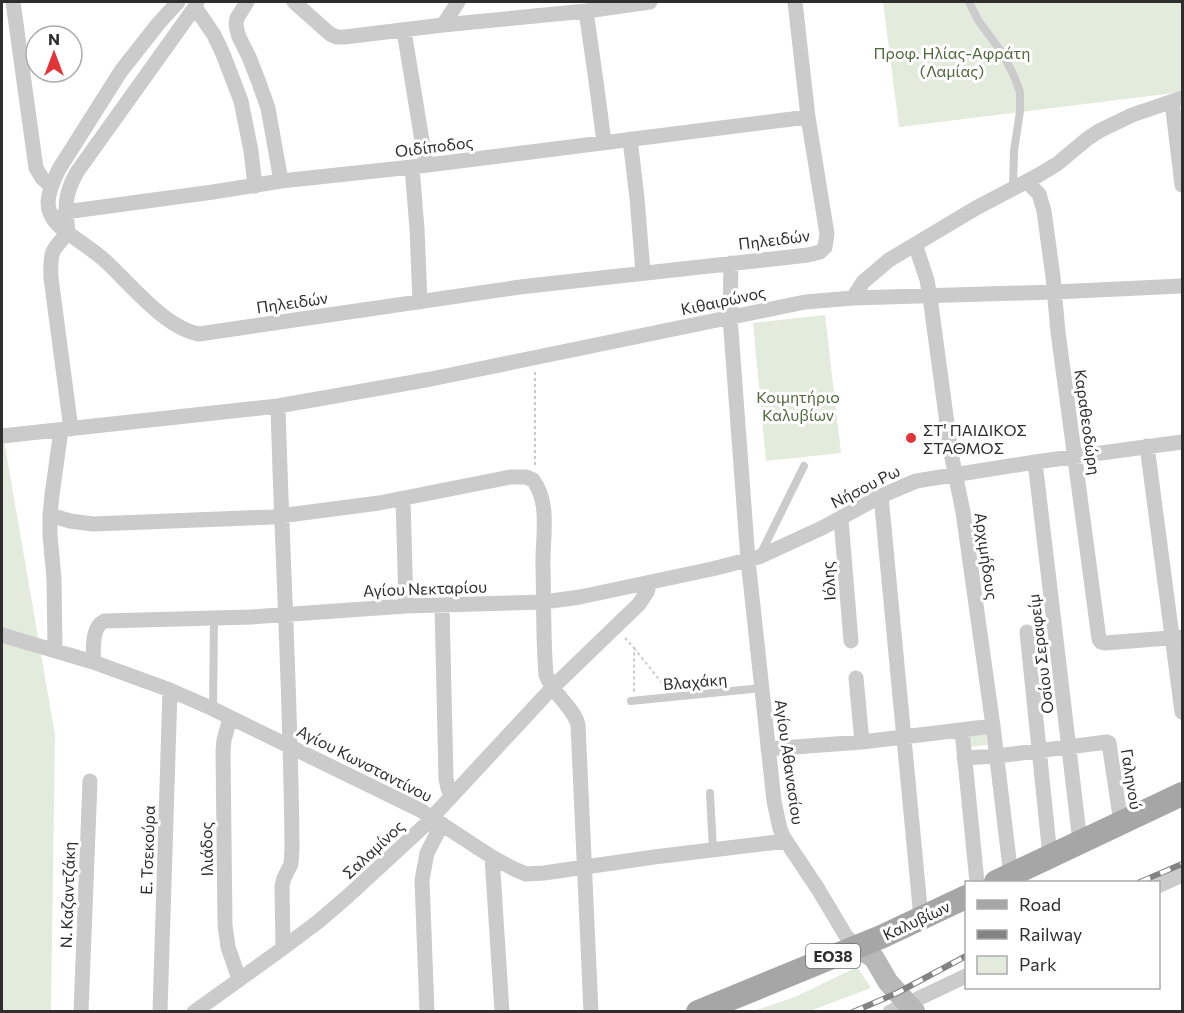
<svg xmlns="http://www.w3.org/2000/svg" width="1184" height="1013" font-family="Commissioner,sans-serif">
<rect width="100%" height="100%" fill="#fff"/>
<path fill="#e3ebdc" d="M883 2H1182V92L899 127Z
M825 315 841 453 766 461 753 323Z
M2 429 55 735 51 1011H2Z
M986 734 987 745 970 747 969 735Z
M857 967 871 988 810 1011H754L795 997Z"/>
<g fill="none" stroke-linecap="round" stroke-linejoin="round">
<path stroke="#cbcbcb" stroke-width="2" stroke-dasharray="3 3" stroke-linecap="butt" d="M535 372V465
M625 638 634 648V692
M634 648 662 683 664 689"/>
<path stroke="#cbcbcb" stroke-width="8" d="M969 2 978 20 1003 54 1014 76 1020 92V111L1014 151 1013 188
M760 555 804 466
M631 701 762 688
M213 709 214 618
M710 793 713 850"/>
<path stroke="#cbcbcb" stroke-width="15" d="M13 2 36 168 42 178 51 186
M197 2 195 7 77 172C64 195 65 206 68 233 79 241 91 249 102 258 128 281 164 328 199 334L520 287 808 255 820 252 825 247 827 234 808 117 795 2
M247 2 237 18 236 24 237 30 239 37 249 57 258 80 268 108 281 181
M294 2 330 34 337 37H345L443 25 458 2
M195 7 214 35 223 54 241 101 251 151 255 186
M586 11 596 81 604 142
M443 25 586 11 650 2
M404 31 426 165
M1172 102 1182 185
M630 139 637 198 643 272
M412 167 417 229 420 302
M1027 182 1039 194 1044 211 1053 277 1058 332 1099 639 1101 642 1105 643 1182 637
M65 212 213 192 281 181 412 167 808 117
M915 244 927 280 930 297 951 453 963 512 993 726 1011 876
M731 263 730 317 748 560 774 801 780 829 784 838 818 889 846 936 857 947
M853 298 863 282 889 260 976 208 1037 176 1057 164 1087 139 1099 131 1132 115 1182 98
M278 406C282 554 291 701 292 848L291 864 284 878 282 886 283 948
M71 429 51 278C50 252 51 251 68 233 40 214 46 195 59 169L121 71 158 24 178 2
M2 436 278 406 431 379 805 302 853 298 1054 292 1182 286
M1147 446 1182 712
M1035 462 1080 842
M881 496 921 918
M403 499 406 606
M50 515 70 521 93 524 272 517 379 503 510 477H526L533 480C551 504 542 538 543 567 544 603 543 639 546 675 553 695 574 707 578 725L591 1012
M841 519 851 641
M442 605 446 779 448 788 451 796
M1027 632 1050 856
M2 635 93 662 170 690 213 709 420 810 492 857 514 869 526 874 544 873 654 857 786 841
M55 649 54 579 50 535V515L52 495 61 430
M93 662C94 649 91 628 104 621L251 617 406 606 544 602 580 597 712 569 759 557 822 528 881 496 916 481 1035 462 1182 442
M856 678 862 742
M230 718 224 740 223 751 225 925 228 947 239 979
M962 731 977 882
M768 749 862 742 993 726
M964 758 997 756 1107 742 1109 743 1121 823
M492 857 502 1012
M1158 886 1182 875
M81 1012 90 781
M160 1012 170 690
M194 1012 275 954 319 921 348 896 424 826 552 688 639 604 647 592 650 583
M427 1012 422 880 427 853 442 824
M890 1012 966 976"/>
<path stroke="#b8b8b8" stroke-width="21" d="M857 947 874 958 888 982 915 1012"/>
<path stroke="#a6a6a6" stroke-width="24" d="M996 882 1182 794
M698 1012 881 937 966 897"/>
<defs>
<path id="rail" d="M1140 882 1182 864
M853 1012 897 993 966 956"/>
</defs>
<use href="#rail" stroke="#838383" stroke-width="6"/>
<use href="#rail" stroke="#fff" stroke-width="4" stroke-dasharray="11" stroke-linecap="butt"/>
</g>
<circle fill="#e23337" stroke="#fff" stroke-width="2" cx="911" cy="438" r="6"/>
<g text-anchor="middle" dominant-baseline="central" stroke-width="6" stroke-linejoin="round" paint-order="stroke">
<rect fill="#fff" stroke="#6d6d6d" stroke-width="1.5" x="806" y="944" width="54" height="24" rx="4.5"/>
<g font-size="15" font-weight="bold" fill="#2e2e2e">
<text x="833" y="956">ΕΟ38</text>
</g>
<g font-size="16" fill="#4f693c" stroke="#fff">
<text x="952" y="52">Προφ. Ηλίας-Αφράτη<tspan x="952" dy="18">(Λαμίας)</tspan></text>
<text x="798" y="396">Κοιμητήριο<tspan x="798" dy="18">Καλυβίων</tspan></text>
</g>
<g font-size="16" fill="#2e2e2e" stroke="#fff">
<text transform="translate(434 146) rotate(-7)">Οιδίποδος</text>
<text transform="translate(774 239) rotate(-7)">Πηλειδών</text>
<text transform="translate(723 300) rotate(-12)">Κιθαιρώνος</text>
<text transform="translate(292 302) rotate(-8)">Πηλειδών</text>
<text transform="translate(1088 422) rotate(82)">Καραθεοδώρη</text>
<text transform="translate(865 486) rotate(-27)">Νήσου Ρω</text>
<text transform="translate(987 556) rotate(82)">Αρχιμήδους</text>
<text transform="translate(828 581) rotate(-94)">Ιόλης</text>
<text transform="translate(425 588) rotate(-2)">Αγίου Νεκταρίου</text>
<text transform="translate(1040 654) rotate(-97)">Οσίου Σεραφείμ</text>
<text transform="translate(695 681) rotate(-5)">Βλαχάκη</text>
<text transform="translate(790 762) rotate(82)">Αγίου Αθανασίου</text>
<text transform="translate(365 763) rotate(27)">Αγίου Κωνσταντίνου</text>
<text transform="translate(1132 779) rotate(81)">Γαληνού</text>
<text transform="translate(206 849) rotate(-91)">Ιλιάδος</text>
<text transform="translate(373 849) rotate(-43)">Σαλαμίνος</text>
<text transform="translate(147 850) rotate(-88)">Ε. Τσεκούρα</text>
<text transform="translate(67 895) rotate(-88)">Ν. Καζαντζάκη</text>
<text transform="translate(916 920) rotate(-25)">Καλυβίων</text>
</g>
<g font-size="16" fill="#2e2e2e" stroke="#fff" text-anchor="start">
<text x="923" y="429">ΣΤ' ΠΑΙΔΙΚΟΣ<tspan x="923" dy="18">ΣΤΑΘΜΟΣ</tspan></text>
</g>
</g>
<rect width="1184" height="1013" fill="none" stroke="#2e2e2e" stroke-width="6"/>
<rect x="965" y="881" width="195" height="108" fill="#ffffff" stroke="#ababab" stroke-width="1.5"/>
<rect x="977" y="900" width="30" height="9" fill="#a6a6a6" stroke="#ababab" stroke-width="1.5"/>
<text x="1019" y="911" font-size="18" fill="#2e2e2e">Road</text>
<rect x="977" y="930" width="30" height="9" fill="#838383" stroke="#ababab" stroke-width="1.5"/>
<text x="1019" y="941" font-size="18" fill="#2e2e2e">Railway</text>
<rect x="977" y="956" width="30" height="18" fill="#e3ebdc" stroke="#ababab" stroke-width="1.5"/>
<text x="1019" y="971" font-size="18" fill="#2e2e2e">Park</text>
<g transform="translate(54 54)"><circle r="28" fill="#ffffff" stroke="#ababab" stroke-width="1.5"/>
<path d="M0-4.5L10 22L0 15L-10 22Z" fill="#e23337"/>
<text y="-9" font-size="16" font-weight="bold" text-anchor="middle" fill="#2e2e2e">N</text>
</g>
</svg>
